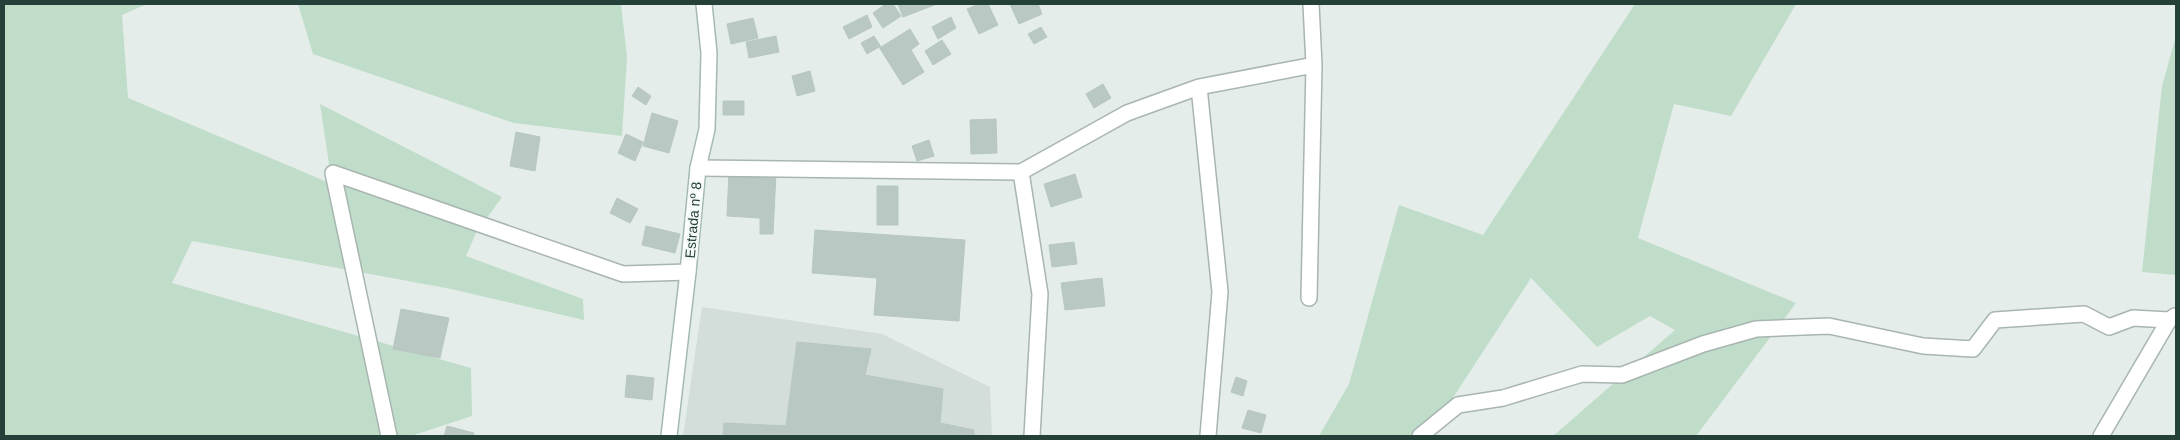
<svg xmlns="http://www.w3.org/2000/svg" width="2180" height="440" font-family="Helvetica,sans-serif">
<rect width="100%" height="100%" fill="#e5edea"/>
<path fill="#d3ddd9" d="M702 307 882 334 990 387 992 436H683Z"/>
<path fill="#bfddc9" d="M4 4H147L122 15 128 98 332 184 320 104 502 197 476 233 466 256 583 299 584 320 451 289 192 241 172 283 471 368 472 416 411 436H4Z
M298 4H621L627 57 622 136 514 123 313 54Z
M1635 4H1796L1731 116 1674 104 1638 238 1796 303 1696 436H1553L1675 330 1650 316 1597 347 1531 278 1428 436H1319L1349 384 1399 205 1483 235Z
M2176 36V275L2142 272 2162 86Z"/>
<path fill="#bac8c3" stroke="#b7c7c1" d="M886 4H893L901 16 883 28 873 13Z
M898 4H937L903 17Z
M979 4H988L998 25 979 34 967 9Z
M1010 4H1038L1042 14 1019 24Z
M867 15 872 27 849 39 843 27Z
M951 17 956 28 938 39 932 27Z
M753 18 758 38 731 44 727 24Z
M1041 27 1047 37 1034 44 1028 34Z
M910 29 919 44 911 50 924 72 903 85 879 47 867 54 861 43 874 36 881 47Z
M776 36 779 52 749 58 746 42Z
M942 40 951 54 933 65 925 51Z
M810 71 815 91 797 96 792 76Z
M1103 84 1111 98 1094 108 1086 94Z
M638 87 651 96 646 105 632 96Z
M723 101H744V115H723Z
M652 113 678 121 669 153 643 146Z
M996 119 997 153 971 154 970 120Z
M516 132 540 137 535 171 510 166Z
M626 134 643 142 635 161 618 153Z
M929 140 934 156 917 161 912 146Z
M729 171 776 173 773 234H760V218L727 216Z
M1075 174 1082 197 1051 207 1044 184Z
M877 186H898V225H877Z
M617 198 638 209 630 223 610 213Z
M646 226 680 234 675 253 642 245Z
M815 230 965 240 959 321 874 315 877 278 812 273Z
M1074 242 1077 264 1052 267 1049 245Z
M1102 278 1105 306 1065 310 1061 283Z
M401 309 449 318 440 358 393 349Z
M797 342 871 349 865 375 943 389 940 423 974 430V436H723L724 423 786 426Z
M627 375 654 378 652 400 625 397Z
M1236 377 1247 381 1243 396 1231 392Z
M1248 410 1266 415 1261 433 1242 428Z
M447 426 474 433 473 436H444Z"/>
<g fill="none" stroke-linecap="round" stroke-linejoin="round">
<defs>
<path id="street" d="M1199 87 1220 292 1208 436
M698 168 1021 172 1127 113 1199 87 1314 65
M1021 172 1040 294 1032 436
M1309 298 1314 65 1311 4
M389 436 333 173 623 274 688 272
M1420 436 1458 405 1503 398 1582 374 1622 375 1703 344 1756 329 1829 326 1923 346 1973 349 1995 320 2084 314 2109 327 2133 318 2169 320
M2101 436 2169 320 2175 316"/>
<path id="secondary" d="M669 436 688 272 698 168 707 129 709 53 704 4"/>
</defs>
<use href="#street" stroke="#a8b5b1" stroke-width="18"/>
<use href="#secondary" stroke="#a4b9b3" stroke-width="18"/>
<use href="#street" stroke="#fff" stroke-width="15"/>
<use href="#secondary" stroke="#fff" stroke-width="15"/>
</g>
<g text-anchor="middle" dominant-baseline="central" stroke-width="5" stroke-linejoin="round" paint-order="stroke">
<g font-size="14" fill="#253f39" stroke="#f5faf8">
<text transform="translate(693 220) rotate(-85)">Estrada nº 8</text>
</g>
</g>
<rect width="2180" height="440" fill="none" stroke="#253f39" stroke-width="10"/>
</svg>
